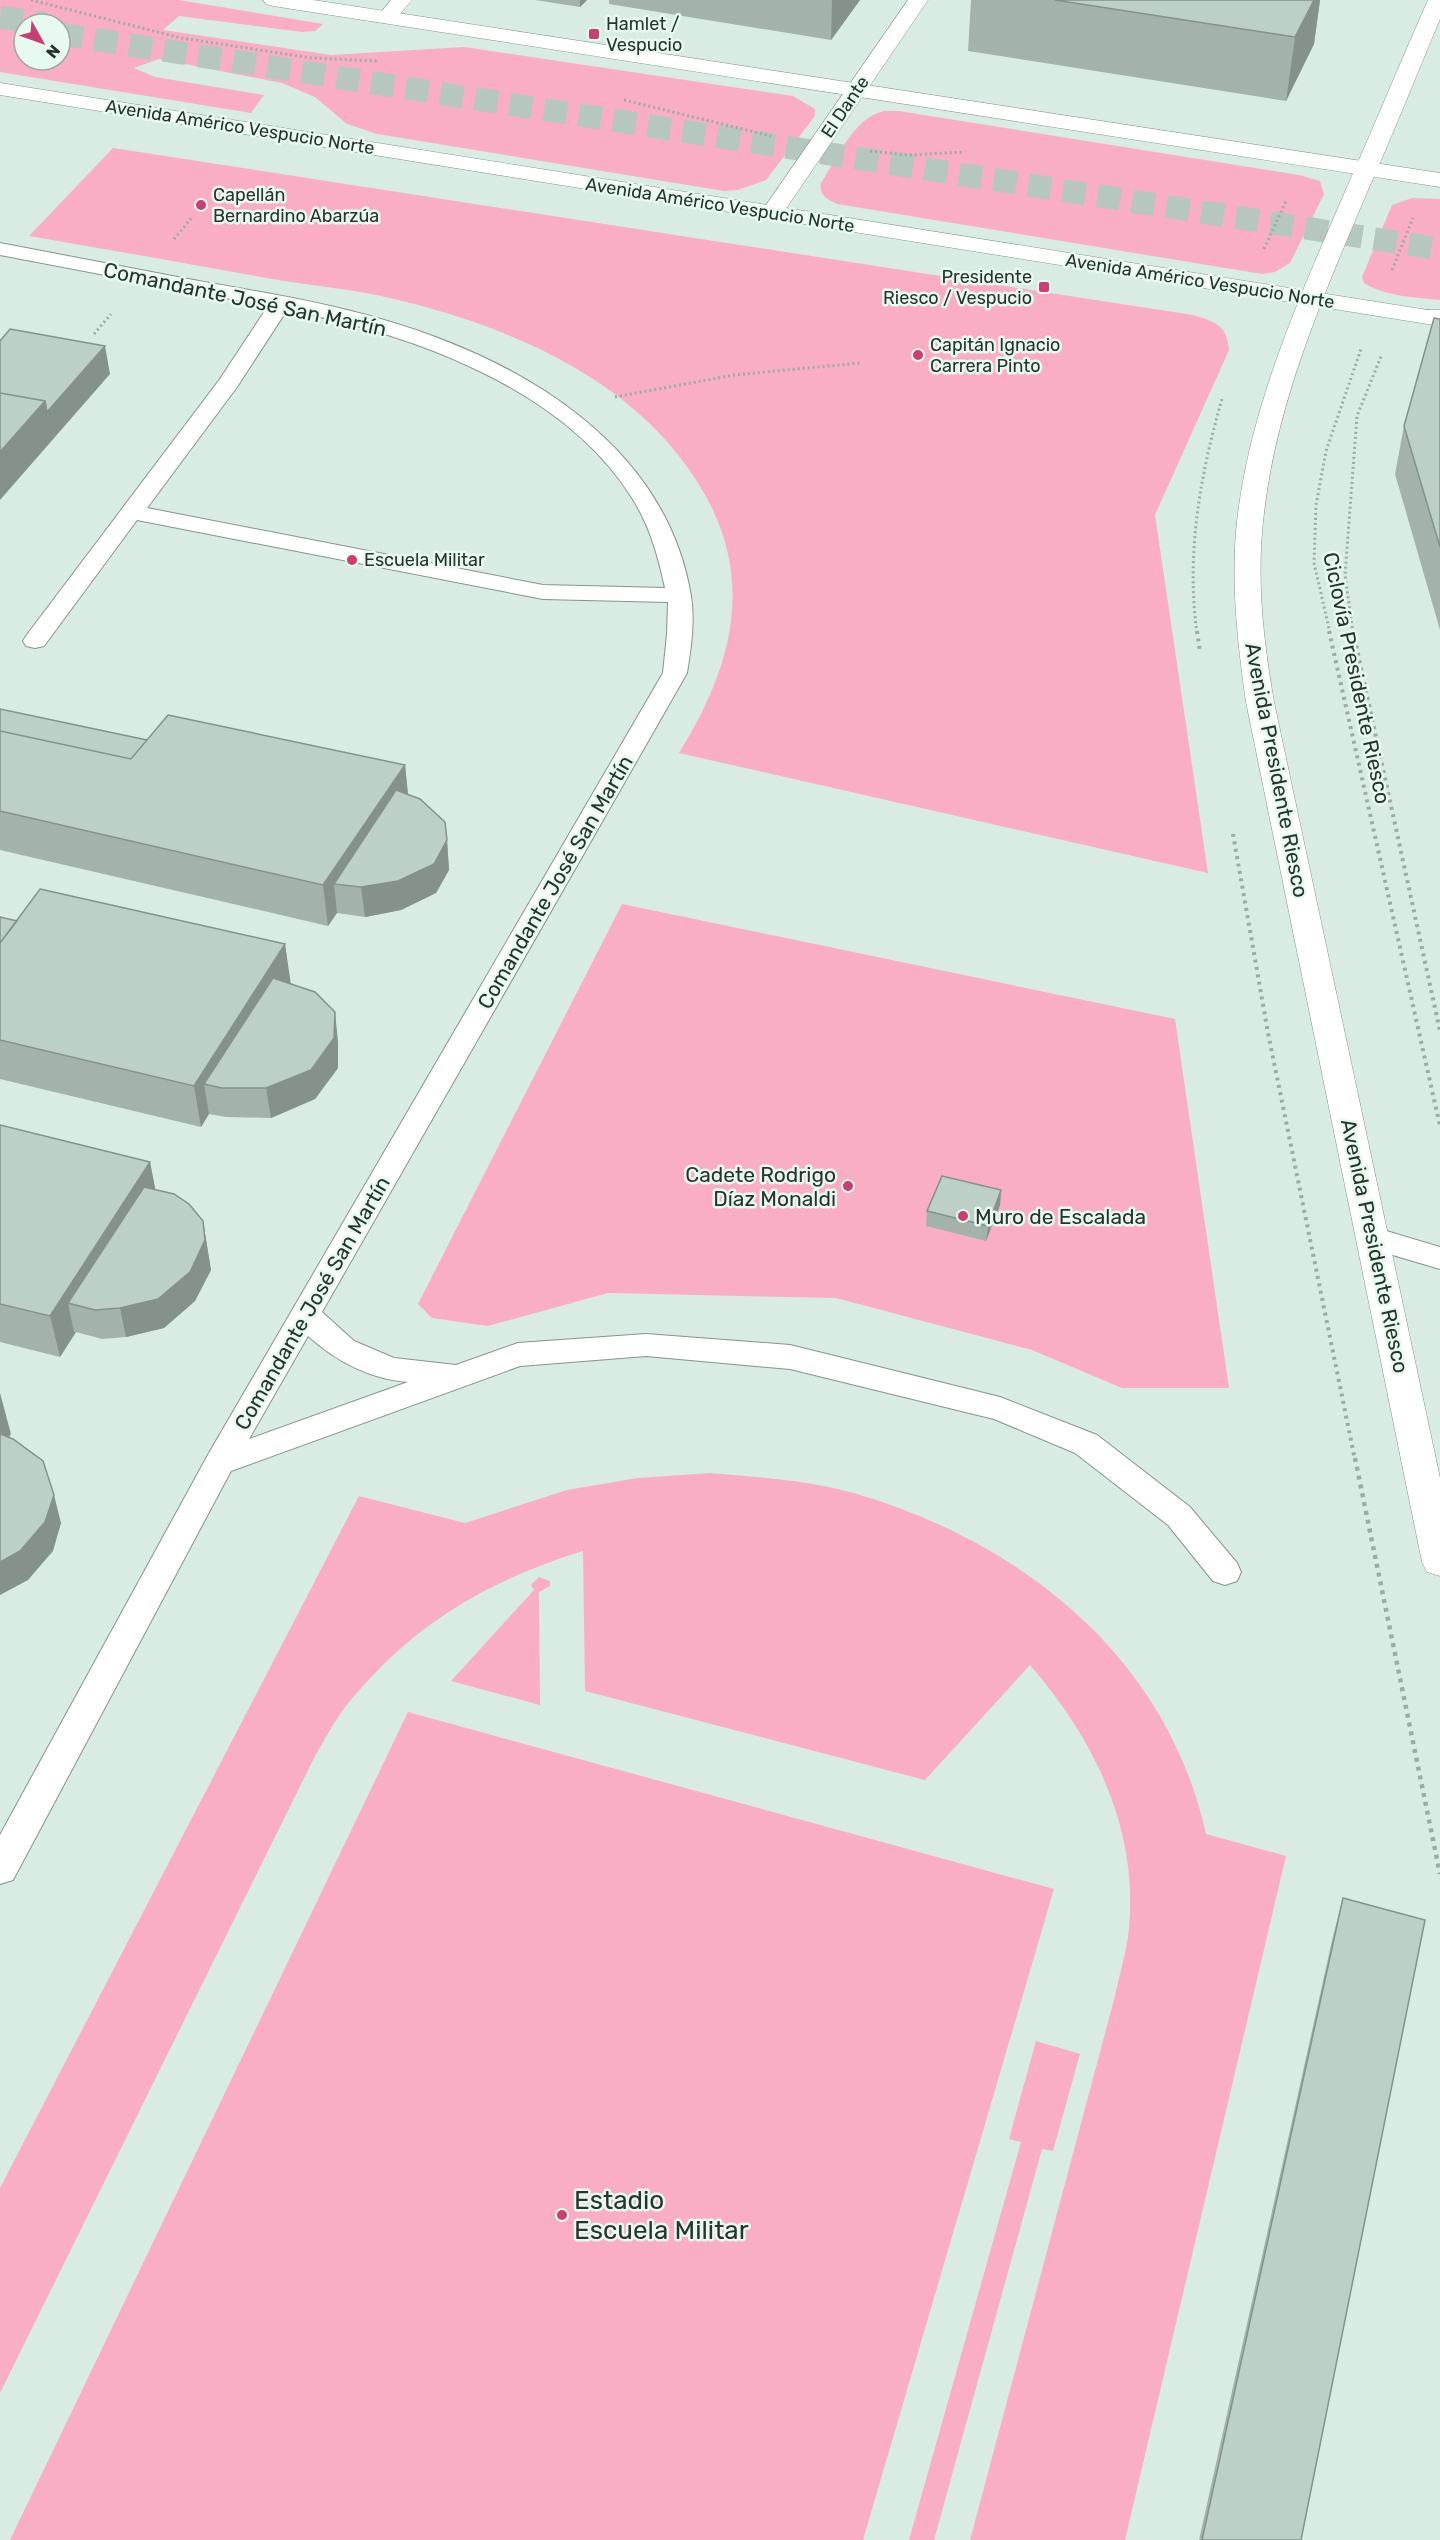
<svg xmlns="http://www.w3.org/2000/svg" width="1440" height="2540" font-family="Rubik,sans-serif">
<rect width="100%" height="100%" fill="#d9ece3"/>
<path fill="#faaec3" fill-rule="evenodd" d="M0 0H179L323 24 315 31 302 32 179 16 163 30 331 55 464 47 793 96 815 109V116L766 180 738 190 724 191 377 134 347 124 315 97 282 83 159 59 134 68 155 77 264 95 251 113 0 72ZM24 24H60V60H24Z
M884 111H899L1299 175 1320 181 1324 194 1290 263 1275 272 1262 274 837 204C827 199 819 196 821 183 837 159 853 118 884 111Z
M113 148 1193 315C1215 322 1227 324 1229 350L1155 515 1208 873 679 753C727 676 754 593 711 506 651 386 517 328 394 299 354 289 313 286 272 279 191 264 110 250 29 236Z
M1412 198 1440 199V300C1414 297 1387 297 1364 283L1362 277 1392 205Z
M622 904 1175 1019 1229 1388H1122L1032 1350 836 1298 608 1293 488 1326 432 1318 418 1304Z
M710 1473C758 1477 807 1480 854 1493 1022 1542 1167 1657 1206 1834L1286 1856 1125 2540H970L1115 1996C1119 1976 1125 1957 1128 1937 1141 1834 1096 1741 1030 1665L925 1780 585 1691 583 1551C486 1581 410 1626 346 1706 334 1721 325 1740 315 1756L0 2393V2188L359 1496 465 1523 567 1490 638 1478Z
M539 1577 550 1581V1586L539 1592 540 1705 451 1681 534 1590 531 1585Z
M408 1712 1054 1889 863 2540H10Z
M1036 2041 1080 2054 1053 2151 1042 2149 934 2540H909L1021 2142 1009 2139Z"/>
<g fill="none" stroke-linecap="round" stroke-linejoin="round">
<path stroke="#b6c7bf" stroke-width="23" stroke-dasharray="23 12" stroke-linecap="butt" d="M0 17 46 24
M60 34 1440 249"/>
<defs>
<path id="lane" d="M0 243C63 255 125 267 188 279 253 291 320 301 384 320 521 360 666 444 691 596 695 621 691 648 687 673L322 1312 354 1341 394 1358 456 1365 518 1343 646 1334 790 1345 1000 1397 1097 1435 1190 1507 1237 1563 1241 1572 1237 1581 1225 1585 1213 1581 1168 1525 1075 1453 994 1419 790 1369 646 1356 520 1366 231 1471 13 1880 0 1884V1835L209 1453 663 673 667 634 668 602 543 599 137 520 44 646 35 648 26 646 23 641 26 636 220 379 268 306 0 255ZM287 310C409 333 563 387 632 498 650 526 658 556 665 588L543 585 147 508 237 387ZM308 1336C336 1361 369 1379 408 1382L249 1439Z
M1373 1227 1440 1247V1269L1362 1246 1358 1238 1362 1230Z"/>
<path id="street" d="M391 0H412L394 21H380L377 17Z
M908 0H928L779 219H763L760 214Z"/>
<path id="secondary" d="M1428 0H1440V19C1416 76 1393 134 1368 190 1324 294 1277 400 1264 513 1256 576 1263 639 1274 702L1440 1478V1576L1427 1572 1422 1562 1246 702C1237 639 1230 576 1238 513 1253 398 1302 292 1347 187 1375 125 1400 62 1428 0Z"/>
<path id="primary" d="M263 0H313L1440 173V187L273 6 266 4Z
M0 83 1440 312V326L0 95Z"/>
<path id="highway" d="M1426 310H1440V324L1418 322 1414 317 1418 312Z"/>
</defs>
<use href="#lane" stroke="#83958c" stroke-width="2"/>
<use href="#street" stroke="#83958c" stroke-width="1"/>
<use href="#secondary" stroke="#83958c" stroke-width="1"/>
<use href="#primary" stroke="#83958c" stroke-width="1"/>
<use href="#highway" stroke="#83958c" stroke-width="1"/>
<path stroke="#9caba3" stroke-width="3" stroke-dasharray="2 3" stroke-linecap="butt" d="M31 0 181 38 312 58 378 61
M624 100 771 136
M870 151 909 155 965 152
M174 239 193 216
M1264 249 1286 201
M1392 270 1413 218
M94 334 111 314
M615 397 734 375 860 363
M1197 633C1186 554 1200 475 1222 399
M1330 633 1314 563 1316 505 1326 451 1361 349
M1353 633 1345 575 1357 416 1382 354"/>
<path stroke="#9caba3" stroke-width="4" stroke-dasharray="3 4.5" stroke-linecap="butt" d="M1197 631 1200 652
M1329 631 1440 1126
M1353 631 1440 1031
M1233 834 1268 1033 1355 1460"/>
<path stroke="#9caba3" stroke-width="4.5" stroke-dasharray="4 5" stroke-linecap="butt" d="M1355 1458 1440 1874"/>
<use href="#lane" fill="#fff" fill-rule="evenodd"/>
<use href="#street" fill="#fff" fill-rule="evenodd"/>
<use href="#secondary" fill="#fff" fill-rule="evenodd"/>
<use href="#primary" fill="#fff" fill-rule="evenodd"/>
<use href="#highway" fill="#fff" fill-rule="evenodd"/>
</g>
<path fill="#a3b3ab" d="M535 0H587L580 7Z
M609 0H860L831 40 609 4Z
M971 0H1320L1314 44 1286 101 968 51Z
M1440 319V630L1395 474 1404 426Z
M0 709 147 740 405 765 408 794 447 840 449 870 436 893 401 910 365 917 337 913 328 926 0 850Z
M0 917 17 921 285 944 290 984 338 1042V1068L315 1099 271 1118 226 1117 209 1114 201 1127 0 1079Z
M0 1125 150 1162 155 1189 203 1221 211 1270 195 1301 164 1328 126 1337 102 1339 76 1332 60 1357 0 1342Z
M1001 1190 1000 1205 986 1241 926 1226 927 1211Z
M1343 1898 1301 2540H1199L1333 1936Z"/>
<path fill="#84928b" d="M580 0H587L580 7Z
M832 0H860L831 40Z
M1314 0H1320L1314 44 1286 101 1295 37Z
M105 346 110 374 0 500V452L45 401Z
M405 765 409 805 334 884 337 913 328 926 323 885Z
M447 840 449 870 436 893 401 910 365 917 361 887Z
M285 944 291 985 204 1084 209 1114 201 1127 194 1086Z
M335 1012 338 1042V1068L315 1099 271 1118 266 1088Z
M150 1162 158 1203 68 1303 74 1332H76L60 1357 50 1316Z
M1001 1190 1000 1205 986 1241 988 1226Z
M203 1221 211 1270 195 1301 164 1328 126 1337 120 1308Z
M0 1393 11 1434 0 1450Z
M54 1495 61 1523 53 1551 28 1580 0 1595V1562Z"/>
<path fill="#bdd0c7" stroke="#84928b" stroke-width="1.5" d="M1055 0H1314L1295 37Z
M1434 318 1440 319V547L1404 426Z
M10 329 105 346 47 412 45 401 0 393V341Z
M0 393 45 401 0 452Z
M0 709 147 740 131 759 0 731Z
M168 715 405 765 323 885 0 811V731L131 759Z
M396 790 420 799 445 822 447 840 434 864 398 881 361 887 334 884Z
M40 889 285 944 194 1086 0 1040V943Z
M0 917 17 921 0 943Z
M273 978 315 992 335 1012 334 1038 311 1070 266 1088H222L204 1084Z
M0 1125 150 1162 50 1316 0 1304Z
M942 1176 1001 1190 988 1226 927 1211Z
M144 1187 174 1194 189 1204 203 1221 205 1240 190 1272 158 1299 120 1308 95 1310 68 1303Z
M0 1434 13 1439 43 1461 54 1495 45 1522 20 1551 0 1562Z
M1343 1898 1425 1920 1301 2540H1202Z"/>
<g fill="#c93e73" stroke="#e6faf0" stroke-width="2">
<rect x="588" y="28" width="12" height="12" rx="3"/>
<circle cx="201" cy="205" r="6"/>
<rect x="1038" y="281" width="12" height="12" rx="3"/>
<circle cx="918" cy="355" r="6"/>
<circle cx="352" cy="560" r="6"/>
<circle cx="848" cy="1186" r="6"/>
<circle cx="963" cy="1216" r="6"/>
<circle cx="562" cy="2215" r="6"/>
</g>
<g text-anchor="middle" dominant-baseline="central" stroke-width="5" stroke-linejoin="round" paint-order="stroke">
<g font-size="18" fill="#2a322e" stroke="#e6faf0" text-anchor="start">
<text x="606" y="24">Hamlet /<tspan x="606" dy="21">Vespucio</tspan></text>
<text x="213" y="195">Capellán<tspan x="213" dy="21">Bernardino Abarzúa</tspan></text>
<text x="1032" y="277" text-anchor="end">Presidente<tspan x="1032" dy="21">Riesco / Vespucio</tspan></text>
<text x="930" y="345">Capitán Ignacio<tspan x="930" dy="21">Carrera Pinto</tspan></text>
<text x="364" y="560">Escuela Militar</text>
</g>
<g font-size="18" fill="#2a322e" stroke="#e6faf0">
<text transform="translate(845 107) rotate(-56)">El Dante</text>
<text transform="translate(240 127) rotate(9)">Avenida Américo Vespucio Norte</text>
<text transform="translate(720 205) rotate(9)">Avenida Américo Vespucio Norte</text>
<text transform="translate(1200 281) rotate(9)">Avenida Américo Vespucio Norte</text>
</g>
<g font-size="21" fill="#2a322e" stroke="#e6faf0">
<text transform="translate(245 299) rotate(12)">Comandante José San Martín</text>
<text transform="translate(1357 678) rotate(78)">Ciclovía Presidente Riesco</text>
<text transform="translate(1277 770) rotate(79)">Avenida Presidente Riesco</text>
<text transform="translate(555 882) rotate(-60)">Comandante José San Martín</text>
<text transform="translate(1375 1246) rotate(78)">Avenida Presidente Riesco</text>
<text transform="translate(312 1303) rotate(-60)">Comandante José San Martín</text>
</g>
<g font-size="21" fill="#2a322e" stroke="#e6faf0" text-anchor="end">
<text x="836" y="1174">Cadete Rodrigo<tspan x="836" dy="24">Díaz Monaldi</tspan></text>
<text x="975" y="1216" text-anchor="start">Muro de Escalada</text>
</g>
<g font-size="26" fill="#2a322e" stroke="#e6faf0" text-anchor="start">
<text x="574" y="2200">Estadio<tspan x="574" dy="30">Escuela Militar</tspan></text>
</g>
</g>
<g transform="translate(42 42) rotate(130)"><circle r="28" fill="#e6faf0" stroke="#9baaa2" stroke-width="1.5"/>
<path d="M0-4.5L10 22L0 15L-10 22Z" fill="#c93e73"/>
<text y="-9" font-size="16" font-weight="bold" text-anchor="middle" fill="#2a322e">N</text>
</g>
</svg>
